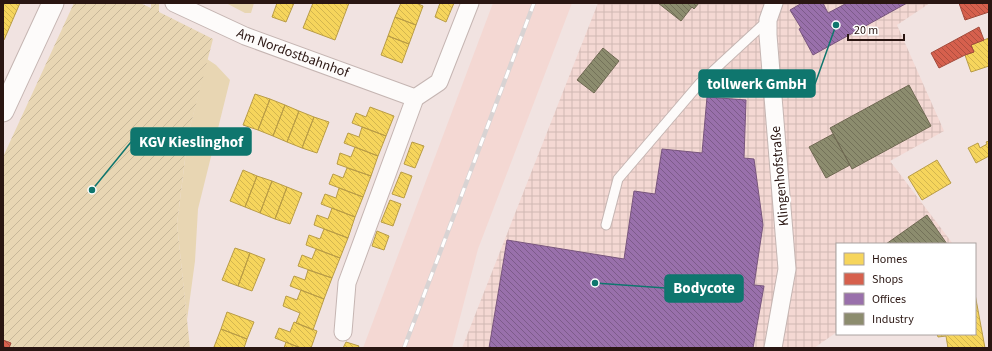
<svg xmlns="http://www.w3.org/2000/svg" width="992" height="351" font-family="'Source Sans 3',sans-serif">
<defs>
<pattern id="industrial-grid" width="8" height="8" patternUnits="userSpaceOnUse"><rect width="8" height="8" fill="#f4d8d3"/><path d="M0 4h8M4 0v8" fill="none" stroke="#d1b9b4"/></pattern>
<pattern id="garden-furrows" width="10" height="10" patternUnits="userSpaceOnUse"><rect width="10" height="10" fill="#e8d6b3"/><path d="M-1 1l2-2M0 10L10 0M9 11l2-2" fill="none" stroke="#c7b799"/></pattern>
<pattern id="homes-back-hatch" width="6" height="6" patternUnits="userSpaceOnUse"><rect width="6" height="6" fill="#f6d55c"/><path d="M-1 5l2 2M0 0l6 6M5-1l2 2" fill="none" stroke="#d3b64f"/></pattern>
<pattern id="shops-back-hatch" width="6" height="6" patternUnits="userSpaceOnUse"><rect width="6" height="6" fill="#d6604d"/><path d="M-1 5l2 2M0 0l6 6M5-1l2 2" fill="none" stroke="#ae4e3f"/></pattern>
<pattern id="offices-back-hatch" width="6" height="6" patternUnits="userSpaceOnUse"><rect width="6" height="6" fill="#9970ab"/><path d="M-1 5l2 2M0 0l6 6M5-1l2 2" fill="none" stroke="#7d5b8a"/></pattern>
<pattern id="industry-back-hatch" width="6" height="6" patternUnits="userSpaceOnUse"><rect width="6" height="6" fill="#8c8c6e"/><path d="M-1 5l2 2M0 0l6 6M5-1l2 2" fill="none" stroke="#737159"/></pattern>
</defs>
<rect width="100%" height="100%" fill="#f1e3e1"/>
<path fill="#f4d8d3" d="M493 3H572L478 249 452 348H363Z"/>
<path fill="url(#industrial-grid)" d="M598 3H930L897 25 944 131 890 161 953 244H837V332L814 348H462Z"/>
<path fill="#e8d6b3" d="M226 3H254L251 13H245Z
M207 59 216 65 230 80 198 209 195 261 187 320 177 224 188 135Z"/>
<path fill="url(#garden-furrows)" d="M74 3H140L151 8V3H159V12L213 39 188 135 177 224 190 348H3V157Z"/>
<path fill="url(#homes-back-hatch)" stroke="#b99c46" d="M3 3H20L4 40 3 39Z
M277 3H294L286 22 272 17Z
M313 3H349L335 40 303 28Z
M401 3H416L423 6 416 25 395 17Z
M440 3H454L446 22 435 17Z
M395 17 416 25 409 44 388 36Z
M388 36 409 44 402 63 381 55Z
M989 38V66L971 72 965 55 974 52 971 45Z
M255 94 270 99 258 130 243 125Z
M270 99 285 105 273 136 258 130Z
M285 105 299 111 287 142 273 136Z
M370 107 394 116 386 136 352 123 356 113 366 117Z
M299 111 314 117 302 148 287 142Z
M314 117 329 122 317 153 302 148Z
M362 127 386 136 378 156 344 143 348 133 359 137Z
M989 141V156L976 163 968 148 978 143 980 148 987 144 986 142Z
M412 142 424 146 415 168 404 164Z
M355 147 378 156 371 176 337 164 340 153 351 157Z
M937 160 951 183 922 200 908 177Z
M347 168 371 176 363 197 329 184 333 174 343 178Z
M243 170 257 176 245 207 230 201Z
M401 172 412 176 404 198 392 194Z
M257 176 272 181 260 213 245 207Z
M272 181 287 187 275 219 260 213Z
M287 187 302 193 290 224 275 219Z
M339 188 363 197 355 217 321 204 325 194 336 198Z
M390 200 401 204 393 226 381 222Z
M332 208 355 217 348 238 314 225 317 215 328 219Z
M324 229 348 238 340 258 306 245 309 235 320 239Z
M377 231 389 236 384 250 372 246Z
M235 248 250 253 238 286 222 280Z
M316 249 340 258 332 278 298 266 302 255 312 259Z
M250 253 265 259 252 291 238 286Z
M308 270 332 278 324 299 290 286 294 276 305 280Z
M301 290 324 299 313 330 296 323 300 313 283 306 286 296 297 300Z
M975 294 985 348H948L946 336 938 337 937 334H975Z
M227 312 254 322 247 339 221 329Z
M294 322 317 331 311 348H301L275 338 279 328 290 332Z
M221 329 247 339 244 348H218L214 347Z
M286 342 293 345 301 348H284Z
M346 342 359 346 358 348H343Z"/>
<path fill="url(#shops-back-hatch)" stroke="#a24a3b" d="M959 3H989V12L965 20Z
M979 27 984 40 971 45 974 52 965 55 939 68 931 53Z
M3 340 11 343 9 348H3Z"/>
<path fill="url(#offices-back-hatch)" stroke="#78557d" d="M802 3H823L828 13 847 3H907L813 55 799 29 801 28 790 10Z
M707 97 746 100 744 158 754 159 763 225 754 285 764 286 753 348H489L507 240 624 259 634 191 655 194 662 149 702 153Z"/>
<path fill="url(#industry-back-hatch)" stroke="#6f6952" d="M658 3H699L694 9 692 7 681 21Z
M603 48 619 61 594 93 577 80Z
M909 85 931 126 852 169 830 128Z
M833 134 850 165 826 178 809 147Z
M927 215 947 244H886Z"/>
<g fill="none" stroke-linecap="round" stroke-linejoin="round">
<defs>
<path id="service" d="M606 225 618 179 700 83 767 21"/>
<g id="minor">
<path id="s1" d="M174 3 245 36 415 98 439 82 470 3"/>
<path d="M343 332 347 283 415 98"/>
<path d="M773 348 787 269 768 35V20L774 3"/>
</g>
<path id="tertiary" d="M3 111 53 3"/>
</defs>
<use href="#service" stroke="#c5b5b2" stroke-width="11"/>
<use href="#minor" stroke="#c5b5b2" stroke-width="19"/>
<use href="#tertiary" stroke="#c5b5b2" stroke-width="23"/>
<use href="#service" stroke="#fdfbfa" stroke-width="9"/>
<use href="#minor" stroke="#fdfbfa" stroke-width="17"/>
<use href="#tertiary" stroke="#fdfbfa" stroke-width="21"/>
<defs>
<path id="rail" d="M404 348 534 3"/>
</defs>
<use href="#rail" stroke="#d8d3d3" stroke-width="4.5"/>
<use href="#rail" stroke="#fff" stroke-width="3" stroke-dasharray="9" stroke-linecap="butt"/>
</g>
<g text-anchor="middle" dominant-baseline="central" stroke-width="4" stroke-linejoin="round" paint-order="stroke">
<g font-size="14" fill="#2a1612" stroke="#fff">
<text stroke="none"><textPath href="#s1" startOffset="129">Am Nordostbahnhof</textPath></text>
<text transform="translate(780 176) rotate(-95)">Klingenhofstraße</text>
</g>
</g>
<path fill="none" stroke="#0f766e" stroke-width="1.5" d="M836 25L815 84M92 190L131 142M595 283L665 288"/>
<g fill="#0f766e" stroke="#fff" stroke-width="1.5">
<circle cx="836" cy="25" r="4"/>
<circle cx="92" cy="190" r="4"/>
<circle cx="595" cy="283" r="4"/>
</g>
<g fill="#0f766e" stroke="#0f766e" stroke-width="1.5">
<rect x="699" y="70" width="116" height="27" rx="4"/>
<rect x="131" y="128" width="120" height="27" rx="4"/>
<rect x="665" y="275" width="78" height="27" rx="4"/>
</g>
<g font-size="15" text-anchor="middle" font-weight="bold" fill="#fff">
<text x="757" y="89">tollwerk GmbH</text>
<text x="191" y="147">KGV Kieslinghof</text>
<text x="704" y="293">Bodycote</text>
</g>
<rect width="992" height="351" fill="none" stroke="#2a1612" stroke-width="8"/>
<rect x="836" y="243" width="140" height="92" fill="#ffffff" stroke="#aaa2a0"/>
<rect x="844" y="253" width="20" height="12" fill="#f6d55c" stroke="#aaa2a0"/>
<text x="872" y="263" font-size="12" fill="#2a1612">Homes</text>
<rect x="844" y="273" width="20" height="12" fill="#d6604d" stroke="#aaa2a0"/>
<text x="872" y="283" font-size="12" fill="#2a1612">Shops</text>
<rect x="844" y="293" width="20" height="12" fill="#9970ab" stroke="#aaa2a0"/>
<text x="872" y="303" font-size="12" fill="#2a1612">Offices</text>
<rect x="844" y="313" width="20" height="12" fill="#8c8c6e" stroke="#aaa2a0"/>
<text x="872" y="323" font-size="12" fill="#2a1612">Industry</text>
<path d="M848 34v6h56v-6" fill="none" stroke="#2a1612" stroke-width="2"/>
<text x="854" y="34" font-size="12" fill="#2a1612" stroke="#ffffff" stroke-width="3" paint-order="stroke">20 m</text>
</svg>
